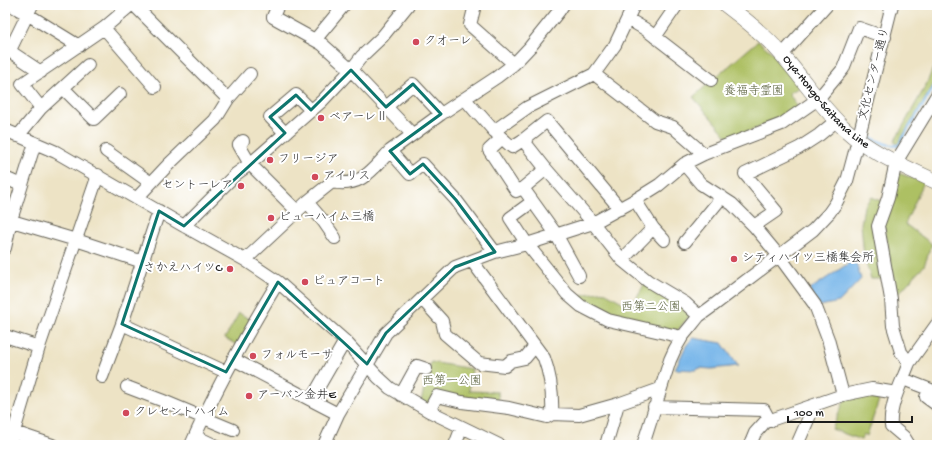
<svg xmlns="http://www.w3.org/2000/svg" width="942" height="450" font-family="'Gochi Hand','Klee One',sans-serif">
<rect width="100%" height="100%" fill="#fff"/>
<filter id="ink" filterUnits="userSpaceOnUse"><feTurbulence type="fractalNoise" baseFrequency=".025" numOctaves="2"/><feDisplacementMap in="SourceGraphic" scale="8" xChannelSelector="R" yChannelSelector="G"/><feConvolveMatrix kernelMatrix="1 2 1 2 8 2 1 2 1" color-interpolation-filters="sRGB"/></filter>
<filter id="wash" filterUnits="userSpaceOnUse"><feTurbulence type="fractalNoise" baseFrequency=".012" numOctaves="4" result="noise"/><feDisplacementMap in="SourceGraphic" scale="16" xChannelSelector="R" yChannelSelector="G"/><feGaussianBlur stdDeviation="0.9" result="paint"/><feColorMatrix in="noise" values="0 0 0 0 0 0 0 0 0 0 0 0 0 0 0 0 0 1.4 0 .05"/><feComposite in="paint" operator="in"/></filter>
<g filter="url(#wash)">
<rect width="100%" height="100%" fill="#ede3c5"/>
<path fill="#adc064" stroke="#646e40" d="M758 41 780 59 802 86 789 93 798 108 779 120 729 139 693 97Z
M937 59V79L898 144 894 142 925 87Z
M898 173 924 182 905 224 932 244 924 266 896 296 884 225Z
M872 197 883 202V279H871L864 257 861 224 864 206Z
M645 283 692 313 677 331 609 317 578 300 581 295 599 292 606 293 631 307Z
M239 313 251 320 237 345 225 338Z
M431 362 472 369 469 391 498 392 499 405 436 395 430 405 421 401Z
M868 394 879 395V400L867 436 864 434 861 440 832 429 845 399Z"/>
<path fill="#76b5e9" stroke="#496882" d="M855 259 861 279 839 302 820 306 809 290Z
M693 338 722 343 738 366 711 369 700 368 696 370 675 369 686 346Z"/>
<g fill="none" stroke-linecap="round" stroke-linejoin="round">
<path stroke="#76b5e9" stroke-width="2.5" d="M871 138 886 144 898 146 937 82"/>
</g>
</g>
<g filter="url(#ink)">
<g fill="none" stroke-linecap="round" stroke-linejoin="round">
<defs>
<path id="minor" d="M11 5 27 14 79 46
M134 5 228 99
M278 5 273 17 322 44 351 70 412 134
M475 5 470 25 514 64
M628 19 645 29 711 80
M104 28 155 87
M655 37 677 5
M315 40 344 5
M5 48 41 72
M10 50 32 5
M782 55 827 5
M594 74 615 45 634 5
M63 88 94 119 120 94
M465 99 476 112 480 115 494 131 512 147 523 140 546 169 593 223 622 260 648 281 685 303 699 316
M386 107 413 84 441 114
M41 108 22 84 104 28 131 5
M5 130 56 152 184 226 245 260 278 282 305 306 345 341 378 377 390 388 429 411 499 445
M494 131 528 107 594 74 655 121 673 127 704 154
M285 133 270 117 296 95 311 110
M18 136 41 108 88 65
M502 138 489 150 516 191 523 188 556 234 579 276
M523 140 547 121 620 209
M243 141 239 145 250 164 297 211
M106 151 151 183
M390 151 441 114 497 77 514 64 530 47 559 11 563 5
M684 164 701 184 732 204 754 226 779 256 815 305 828 339 843 395
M5 178 21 185
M523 188 546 169
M137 198 168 165 215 120 228 99 250 74
M635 200 653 228 664 240
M307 202 324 222 335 238
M532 202 510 218 527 244 567 294 581 306 608 320 682 337
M5 219 76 240 143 262
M184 226 236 174 250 164 322 101 351 70 362 56 382 37 408 5
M754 226 776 211 745 174 799 148 819 135 836 121
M685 242 722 197
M5 248 11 220 35 143
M245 260 307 202 332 182C361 188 372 170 390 151L410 174 423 164 456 200 495 252
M622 260 653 228
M472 261 544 358C551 377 553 394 552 414L579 415 618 404 660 389
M422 299 442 321 445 334 479 363 505 366 511 361 525 358 535 346
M122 324 226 372
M5 336 39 347
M233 359 311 400
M909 363 937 324
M102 377 122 324 159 211
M903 379 931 390 926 397 937 405
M127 387 161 400 233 430
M401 395 417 366 426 369
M654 407 764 410 770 421
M429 411 437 396 462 402 509 408 547 417 552 414
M338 414 311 400 345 341
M5 429 52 445
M195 436 214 445
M10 445 39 347 98 175
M191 445C216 388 246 335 278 282
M324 445 338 414 386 333 455 267 495 252 527 244 593 223 635 200 659 185 684 164 704 154 782 124 818 99 843 69 859 28 885 37
M455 445 462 427
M606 445 618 404
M643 445 670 360 675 349 682 337 691 326 699 316 710 308 813 230 829 213 836 203 847 181 858 140 892 5
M750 445 755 433 765 422 843 395 872 389 897 393
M797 445 814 406
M909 445 904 437 891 426C889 405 902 382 909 363L901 352 893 326 891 299 878 226 888 198 896 162 937 95"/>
<g id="major">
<path id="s1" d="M726 5C746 20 767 37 783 56 804 80 821 107 845 129 871 153 905 167 937 182"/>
</g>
</defs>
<use href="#minor" stroke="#656257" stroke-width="14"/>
<use href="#major" stroke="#656257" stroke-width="16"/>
<use href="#minor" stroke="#fff" stroke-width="12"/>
<use href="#major" stroke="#fff" stroke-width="15"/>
</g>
</g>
<path fill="none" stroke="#0f766e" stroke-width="3" stroke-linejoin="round" d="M351 70 386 107 413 84 441 114 390 151 410 174 423 164 456 200 495 252 455 267 386 333 367 364 278 282 226 372 122 324 159 211 184 226 285 133 270 117 296 95 311 110Z"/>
<g fill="#d1495b" stroke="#fff" stroke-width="1.5">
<circle cx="416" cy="42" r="4"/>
<circle cx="321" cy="118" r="4"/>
<circle cx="270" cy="160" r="4"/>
<circle cx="315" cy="177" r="4"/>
<circle cx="241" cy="186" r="4"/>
<circle cx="271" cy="218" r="4"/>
<circle cx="734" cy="259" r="4"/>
<circle cx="230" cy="269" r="4"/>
<circle cx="305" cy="282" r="4"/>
<circle cx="253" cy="356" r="4"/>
<circle cx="249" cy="396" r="4"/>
<circle cx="126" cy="413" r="4"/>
</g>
<g text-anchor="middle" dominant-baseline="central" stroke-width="4" stroke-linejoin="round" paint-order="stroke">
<g font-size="12" fill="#1c1c1c" stroke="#fff" text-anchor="start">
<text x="424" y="42">クオーレ</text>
<text x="329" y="118">ベアーレⅡ</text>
<text x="278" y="160">フリージア</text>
<text x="323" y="177">アイリス</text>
<text x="233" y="186" text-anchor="end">セントーレア</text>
<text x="279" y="218">ビューハイム三橋</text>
<text x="742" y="259">シティハイツ三橋集会所</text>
<text x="222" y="269" text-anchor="end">さかえハイツC</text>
<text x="313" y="282">ピュアコート</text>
<text x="261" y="356">フォルモーサ</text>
<text x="257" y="396">アーバン金井E</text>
<text x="134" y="413">クレセントハイム</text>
</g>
<g font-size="12" fill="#1c1c1c" stroke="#fff">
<text transform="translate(875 74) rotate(-76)">文化センター通り</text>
<text stroke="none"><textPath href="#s1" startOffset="140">Oya-Hongo-Saitama Line</textPath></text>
</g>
<g font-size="12" fill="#565e39" stroke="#fff">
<text x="754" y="92">養福寺霊園</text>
<text x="651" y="308">西第二公園</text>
<text x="452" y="382">西第一公園</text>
</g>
</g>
<rect width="942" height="450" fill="none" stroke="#fff" stroke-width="20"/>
<path d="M788 416v6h124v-6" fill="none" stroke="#1c1c1c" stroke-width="2"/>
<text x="794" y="416" font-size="12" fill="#1c1c1c" stroke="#ffffff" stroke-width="3" paint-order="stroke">100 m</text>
</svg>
